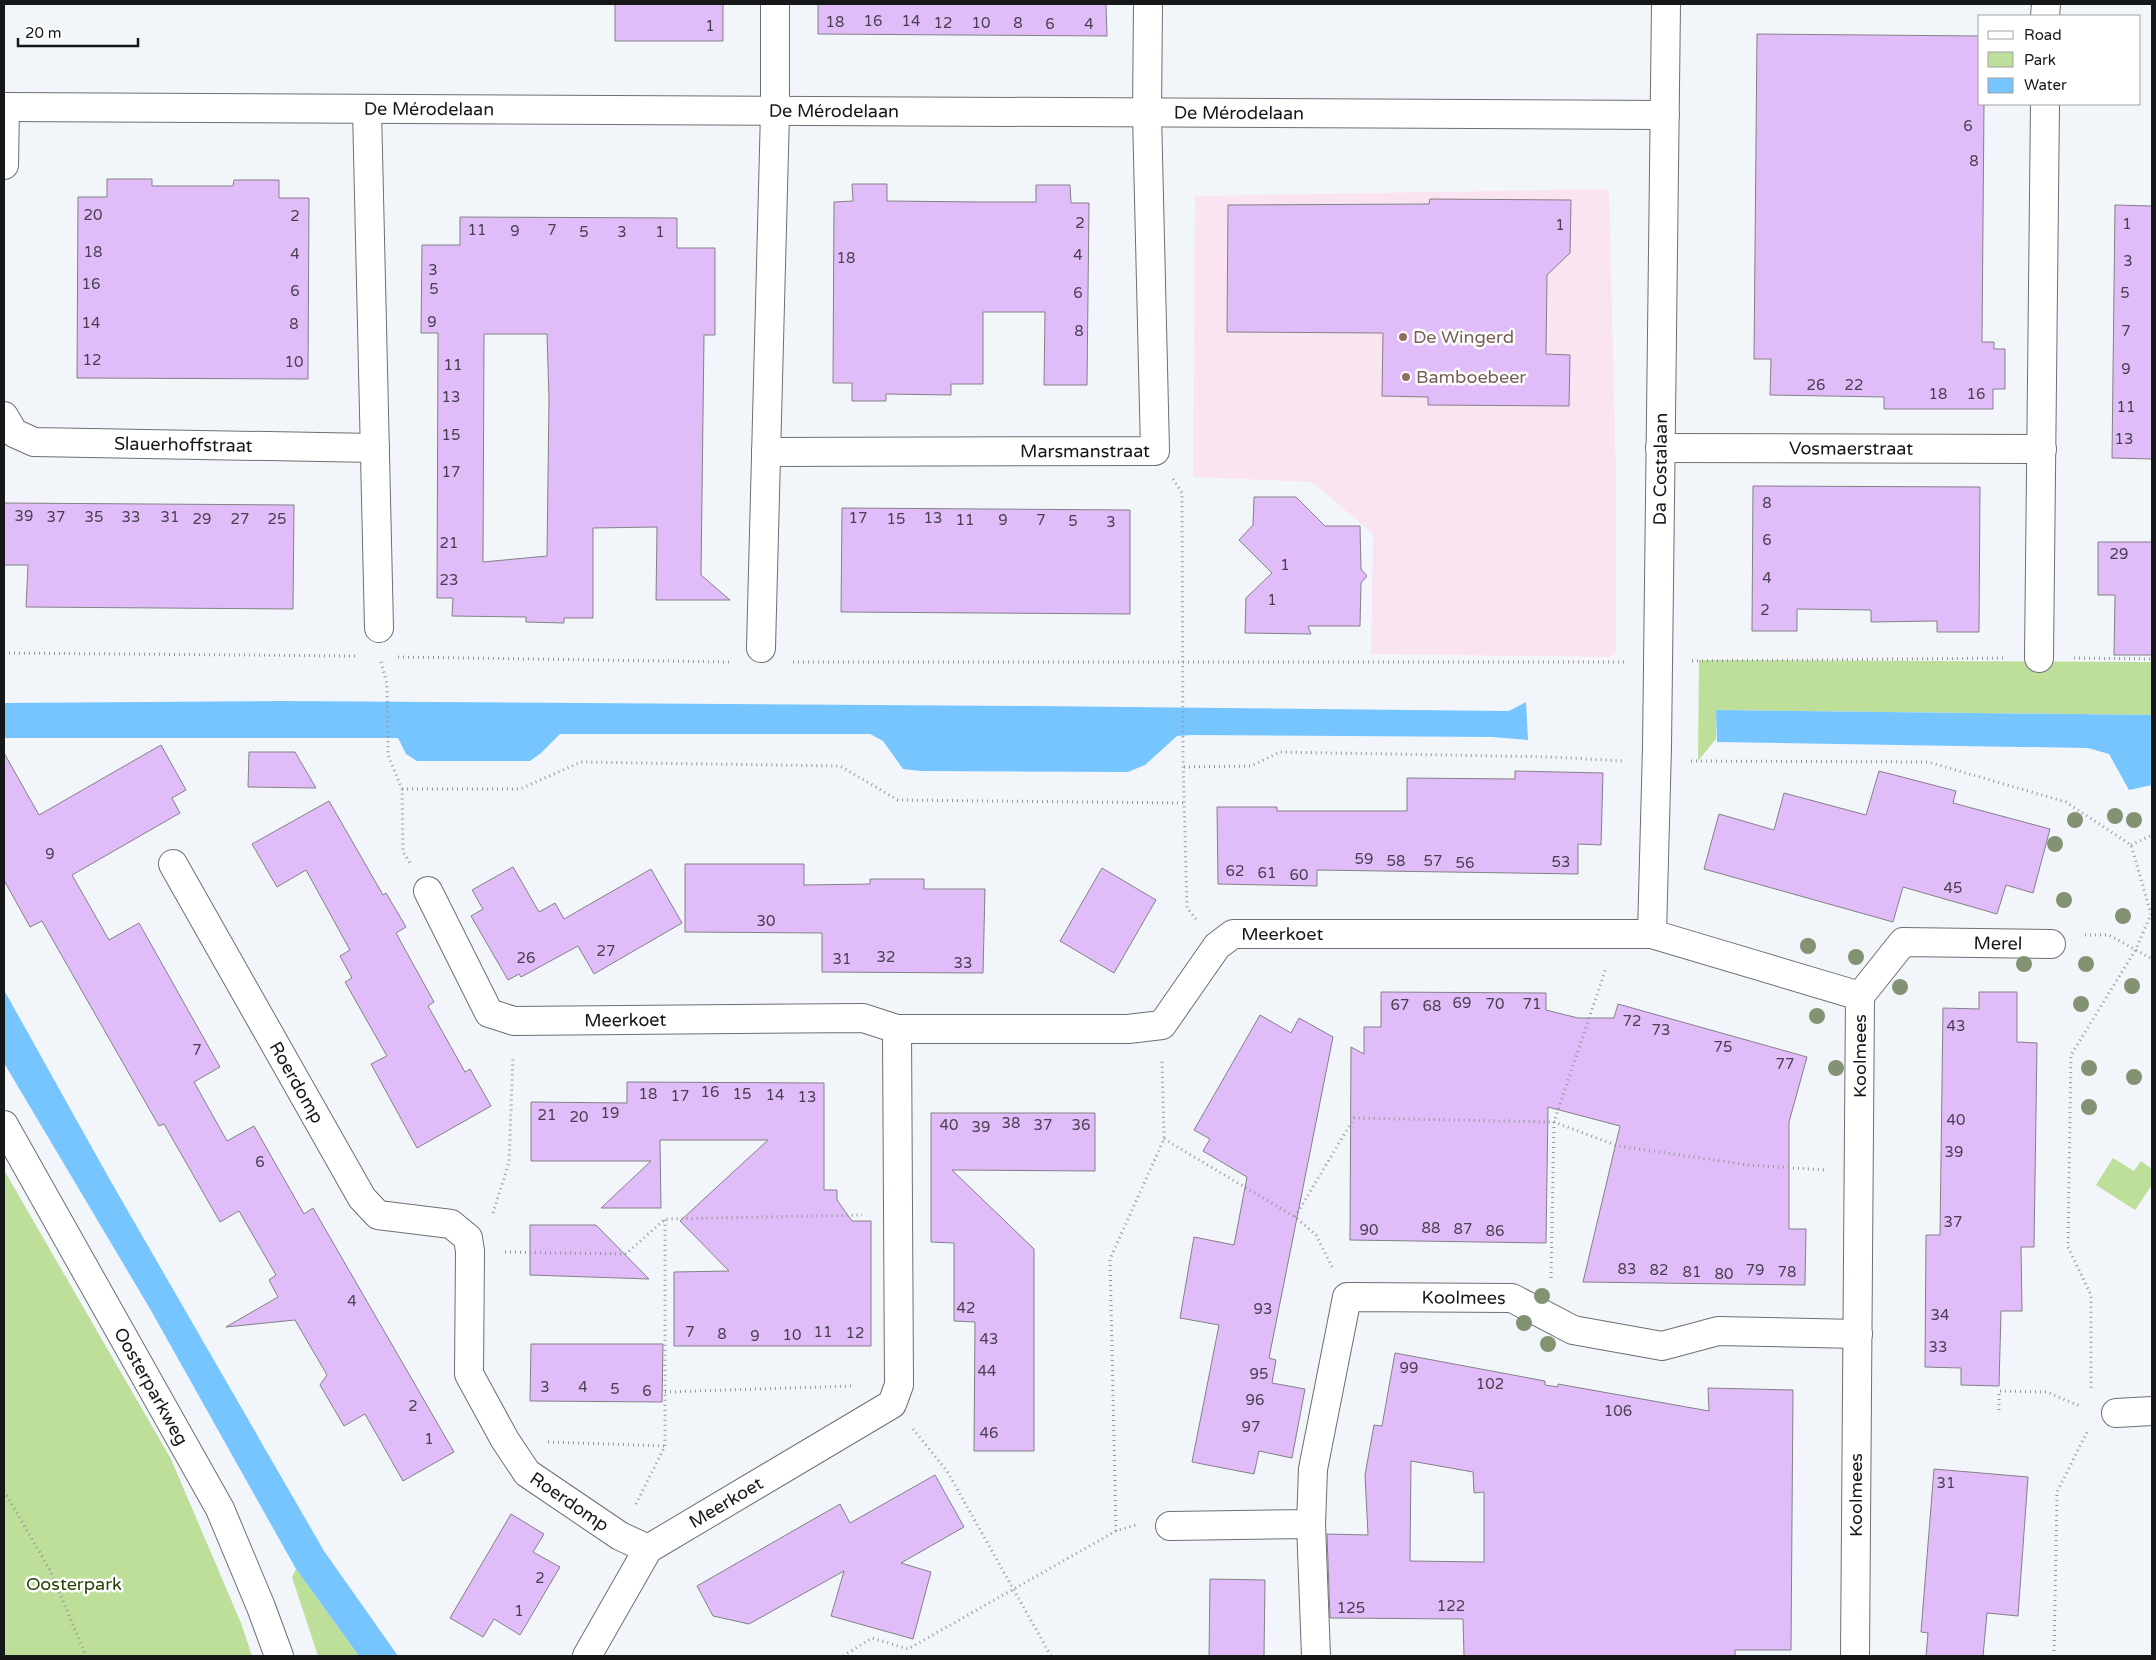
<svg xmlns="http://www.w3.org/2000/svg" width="2156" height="1660" font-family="'Varela Round',sans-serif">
<rect width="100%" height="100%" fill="#f2f6fa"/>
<path fill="#fbe4f1" d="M1609 189 1616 477V652L1610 657 1371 654 1373 534 1312 482 1193 477 1195 196Z"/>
<path fill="#bddf9a" d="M1699 660 2152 662V715L1716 710V739L1698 761Z
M2113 1158 2134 1171 2141 1161 2152 1169V1185L2135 1210 2096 1185Z
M4 1170 171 1459 241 1623 252 1656H4Z
M296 1569 359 1656H318L292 1577Z"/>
<path fill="#77c5fe" d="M281 701 1033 706 1509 711 1526 702 1528 740 1492 737 1192 735 1177 736 1145 765 1128 772 921 771 903 769 883 741 870 734H560L541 753 530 761H417L406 754 398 738H4V703Z
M1716 710 2152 715V785L2129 790 2109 754 2088 748 1717 742Z
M4 990 110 1180 324 1551 398 1656H359L296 1569 149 1307 4 1063Z"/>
<path fill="#e0bcf8" stroke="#848185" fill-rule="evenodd" d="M615 4H723V41H615Z
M818 4H1106L1107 36 818 34Z
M1757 34 1980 36V104H1984L1982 342H1994V349H2005V389H1993V409H1884V397L1770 395 1771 359H1754Z
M107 179H152V186H233L234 180H279V198H309L308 379 77 378 78 197H107Z
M852 184H887V201L980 202H1036V185H1070L1071 203H1089L1087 385H1044L1045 312H983V384H951V395L886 394V401H852V383H833L834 202 853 201Z
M1430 199 1571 200 1570 253 1547 275 1546 354 1570 355 1569 406 1428 405V397L1382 396 1383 333 1227 332 1228 205 1429 204Z
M2115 205 2152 206V459L2112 458Z
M460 217 677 218V248H715V335H704L701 575 730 600H656L657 527 593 528V618H564V623L526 622V617L452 616 453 598H437L438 333H421L422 245H460ZM484 334H547L549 399 547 556 483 562Z
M1753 486 1980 487 1979 632H1937V621L1871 622V610L1797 609V631H1752Z
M1254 497H1296L1325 526H1360L1361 569 1367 576 1361 583 1360 626H1308L1311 634 1245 633 1246 598 1272 573 1239 540 1253 525Z
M4 503 294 505 293 609 26 607 28 565H4Z
M842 508 1130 510V614L841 612Z
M2098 542H2152V655H2114L2115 595H2098Z
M161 745 186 790 172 798 180 813 72 875 109 940 139 923 220 1067 194 1082 227 1141 254 1126 304 1214 313 1208 454 1452 403 1481 365 1414 344 1426 320 1385 327 1375 295 1320 226 1327 278 1297 269 1280 276 1275 239 1211 220 1222 164 1124 159 1126 42 921 30 927 4 880V753L39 815Z
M249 752H295L316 788 248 787Z
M1515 771 1603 773 1601 845 1578 844V874L1317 870V886L1218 884 1217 807H1277V811H1407V778L1515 779Z
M1879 771 1956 791 1953 803 2050 829 2033 893 2006 885 1997 914 1903 887 1893 922 1704 869 1719 814 1774 830 1784 793 1866 815Z
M329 801 383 895 386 893 406 927 396 933 434 1002 428 1006 465 1072 470 1069 491 1106 417 1148 371 1064 387 1056 345 982 352 978 340 956 350 950 306 870 277 887 252 844Z
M685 864H804V885L870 884V879H924V889H985L983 973 822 972V933L685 932Z
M513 867 539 912 555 903 564 919 651 869 682 923 594 974 578 946 521 977 519 974 508 980 471 916 483 909 472 890Z
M1102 868 1156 900 1114 973 1060 941Z
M1381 992 1546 993V1010L1578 1018H1614L1618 1004 1807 1057 1789 1122V1229H1806L1805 1285 1583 1282 1620 1126 1548 1107 1546 1243 1350 1240 1351 1047 1364 1054V1027H1381Z
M1979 992H2017V1042L2037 1043 2034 1247H2021L2022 1311H2001L1999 1386 1961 1385V1368L1925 1367 1926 1235H1940L1943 1008 1979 1009Z
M1260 1015 1291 1033 1299 1018 1333 1037 1269 1358 1276 1360 1272 1383 1305 1389 1292 1458 1259 1451 1254 1474 1192 1462 1219 1325 1180 1318 1194 1237 1234 1245 1247 1177 1203 1151 1210 1139 1194 1130Z
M627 1082 824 1083V1190H837V1200L852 1221H871V1346H674V1272L729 1271 680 1221 768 1140H660L661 1208H601L651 1161H531V1102L627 1103Z
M931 1113H1095V1171L952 1170 1034 1249V1451H974L975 1322 954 1321V1243L931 1242Z
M530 1225H596L649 1279 530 1275Z
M531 1344H663L662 1402 530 1401Z
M1395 1353 1545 1381V1385L1558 1387V1384L1709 1411 1708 1388 1793 1390 1791 1650H1735V1656H1464L1463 1619 1330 1618 1327 1534 1368 1535 1365 1475 1374 1425 1382 1426ZM1411 1461 1473 1472 1474 1493 1484 1492V1562L1410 1561Z
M1934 1469 2028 1477 2018 1616 1987 1613 1983 1656H1926L1928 1633 1921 1632Z
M935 1475 964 1527 901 1563 931 1572 913 1639 831 1616 844 1571 749 1624 713 1616 697 1586 840 1504 850 1523Z
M511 1514 544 1534 533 1552 560 1567 520 1635 494 1619 483 1637 450 1618Z
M1210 1579 1265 1580 1264 1656H1209Z"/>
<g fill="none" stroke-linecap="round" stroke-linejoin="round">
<defs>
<g id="minor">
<path d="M2045 16 2046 4"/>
<path id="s1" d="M4 107 1665 115"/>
<path d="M367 109 379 628"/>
<path d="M4 165 5 107"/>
<path id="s2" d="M4 416 14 433 34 442 375 448"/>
<path id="s3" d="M1660 448 2042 449"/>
<path id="s4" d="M766 452 1155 451 1147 114 1148 4"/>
<path d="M761 648 775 112V4"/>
<path d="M2039 658 2045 104"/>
<path id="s5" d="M173 864 362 1198 378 1215 451 1224 468 1238 470 1251 469 1374 505 1440 527 1473 620 1536 648 1549"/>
<path id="s6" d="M428 891 489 1013 514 1021 863 1018 897 1029"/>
<path id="s7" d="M1652 934 1657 747 1666 4"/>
<path id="s8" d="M1860 996 1903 942 2051 944"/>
<path id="s9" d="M4 1125 220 1509 261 1607 279 1656"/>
<path d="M2116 1413 2152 1411"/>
<path d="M1311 1524 1316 1656"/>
<path id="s10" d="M1170 1526 1311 1524 1313 1469 1347 1297 1512 1298 1573 1330 1662 1346 1718 1331 1858 1334"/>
<path id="s11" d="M587 1656 648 1549 892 1404 899 1385 897 1029H1128L1162 1025 1217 946 1233 934H1652L1860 996 1855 1656"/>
</g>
</defs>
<use href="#minor" stroke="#6c6f73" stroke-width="30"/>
<path stroke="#949799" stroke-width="3" stroke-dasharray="1 4" stroke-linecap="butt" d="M1173 479 1182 493 1183 759 1187 908 1196 919
M4 653 357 656
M398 657 729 662
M2074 658 2152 659
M1692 661 2006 658
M381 662 387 684 388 755 402 789 403 852 410 863
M793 662H1624
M1691 761 1928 762 2066 802 2131 845 2151 914 2136 949 2071 1055 2068 1247 2091 1295V1389
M1184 767 1251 766 1280 752 1553 757 1622 761
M402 789H520L581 762 840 766 898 800 1184 803
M2131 845 2152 835
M2085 935H2109L2152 959
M1164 1139 1295 1217 1316 1235 1332 1267
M493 1213 509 1162 513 1057
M1295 1217 1354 1118 1554 1122 1618 1146 1749 1165 1825 1170
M505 1252 626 1254 665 1219 862 1215
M1551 1278 1554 1122 1606 968
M665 1392 851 1386
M1999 1410V1391L2047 1392 2082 1407
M913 1429 947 1471 1051 1656
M548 1442 665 1446
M4 1491 51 1572 86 1656
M636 1504 665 1446V1219
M1116 1531 1110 1259 1164 1139 1162 1061
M843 1656 872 1638 908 1649 1116 1531 1136 1525
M2054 1656 2057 1492 2087 1432"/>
<use href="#minor" stroke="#fff" stroke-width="28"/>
</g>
<g fill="#839273">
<circle cx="2115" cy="816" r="8"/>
<circle cx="2075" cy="820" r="8"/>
<circle cx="2134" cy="820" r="8"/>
<circle cx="2055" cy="844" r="8"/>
<circle cx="2064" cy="900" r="8"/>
<circle cx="2123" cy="916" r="8"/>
<circle cx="1808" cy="946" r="8"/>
<circle cx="1856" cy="957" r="8"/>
<circle cx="2024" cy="964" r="8"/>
<circle cx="2086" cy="964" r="8"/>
<circle cx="2132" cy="986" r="8"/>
<circle cx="1900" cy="987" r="8"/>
<circle cx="2081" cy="1004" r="8"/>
<circle cx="1817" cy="1016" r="8"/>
<circle cx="1836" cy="1068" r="8"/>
<circle cx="2089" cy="1068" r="8"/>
<circle cx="2134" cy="1077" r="8"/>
<circle cx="2089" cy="1107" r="8"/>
<circle cx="1542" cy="1296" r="8"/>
<circle cx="1524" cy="1323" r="8"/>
<circle cx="1548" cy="1344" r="8"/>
</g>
<g fill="#8d6e63" stroke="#fff" stroke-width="2">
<circle cx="1403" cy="337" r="5"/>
<circle cx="1406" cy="377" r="5"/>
</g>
<g text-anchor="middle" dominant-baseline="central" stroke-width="5" stroke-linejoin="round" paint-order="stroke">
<g font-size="15" fill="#484050">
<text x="873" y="21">16</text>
<text x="911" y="21">14</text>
<text x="835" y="22">18</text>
<text x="943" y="23">12</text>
<text x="981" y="23">10</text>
<text x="1018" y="23">8</text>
<text x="1050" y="24">6</text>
<text x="1089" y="24">4</text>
<text x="710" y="26">1</text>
<text x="1968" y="126">6</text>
<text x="1974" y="161">8</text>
<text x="93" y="215">20</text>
<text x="295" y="216">2</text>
<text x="1080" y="223">2</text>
<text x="2127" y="224">1</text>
<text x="1560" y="225">1</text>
<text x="477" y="230">11</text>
<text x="552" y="230">7</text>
<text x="515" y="231">9</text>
<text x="584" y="232">5</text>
<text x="622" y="232">3</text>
<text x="660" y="232">1</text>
<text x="93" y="252">18</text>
<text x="295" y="254">4</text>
<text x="1078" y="255">4</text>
<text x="846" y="258">18</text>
<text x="2128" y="261">3</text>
<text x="433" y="270">3</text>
<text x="91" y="284">16</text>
<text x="434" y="289">5</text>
<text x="295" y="291">6</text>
<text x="1078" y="293">6</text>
<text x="2125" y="293">5</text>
<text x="432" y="322">9</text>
<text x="91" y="323">14</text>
<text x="294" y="324">8</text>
<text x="1079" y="331">8</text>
<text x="2126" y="331">7</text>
<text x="92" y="360">12</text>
<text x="294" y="362">10</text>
<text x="453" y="365">11</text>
<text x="2126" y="369">9</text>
<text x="1816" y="385">26</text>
<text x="1854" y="385">22</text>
<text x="1938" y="394">18</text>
<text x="1976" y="394">16</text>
<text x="451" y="397">13</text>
<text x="2126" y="407">11</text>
<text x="451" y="435">15</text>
<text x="2124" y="439">13</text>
<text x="451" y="472">17</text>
<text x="1767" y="503">8</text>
<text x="24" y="516">39</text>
<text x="56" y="517">37</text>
<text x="94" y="517">35</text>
<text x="131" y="517">33</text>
<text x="170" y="517">31</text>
<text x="858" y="518">17</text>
<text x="933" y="518">13</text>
<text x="202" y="519">29</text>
<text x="240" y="519">27</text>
<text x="277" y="519">25</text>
<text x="896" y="519">15</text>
<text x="965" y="520">11</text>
<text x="1003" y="520">9</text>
<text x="1041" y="520">7</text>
<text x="1073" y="521">5</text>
<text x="1111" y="522">3</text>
<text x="1767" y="540">6</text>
<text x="449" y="543">21</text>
<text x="2119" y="554">29</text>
<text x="1285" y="565">1</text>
<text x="1767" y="578">4</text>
<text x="449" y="580">23</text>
<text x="1272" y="600">1</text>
<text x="1765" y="610">2</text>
<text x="50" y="854">9</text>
<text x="1364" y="859">59</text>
<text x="1396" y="861">58</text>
<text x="1433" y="861">57</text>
<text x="1561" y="862">53</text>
<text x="1465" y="863">56</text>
<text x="1235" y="871">62</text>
<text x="1267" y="873">61</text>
<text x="1299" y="875">60</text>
<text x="1953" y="888">45</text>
<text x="766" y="921">30</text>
<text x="606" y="951">27</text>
<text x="886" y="957">32</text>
<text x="526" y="958">26</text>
<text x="842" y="959">31</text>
<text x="963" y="963">33</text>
<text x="1462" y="1003">69</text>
<text x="1495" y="1004">70</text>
<text x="1532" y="1004">71</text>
<text x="1400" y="1005">67</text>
<text x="1432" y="1006">68</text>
<text x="1632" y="1021">72</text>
<text x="1956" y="1026">43</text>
<text x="1661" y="1030">73</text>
<text x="1723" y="1047">75</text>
<text x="197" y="1050">7</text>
<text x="1785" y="1064">77</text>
<text x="710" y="1092">16</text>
<text x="648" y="1094">18</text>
<text x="742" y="1094">15</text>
<text x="775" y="1095">14</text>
<text x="680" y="1096">17</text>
<text x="807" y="1097">13</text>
<text x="610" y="1113">19</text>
<text x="547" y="1115">21</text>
<text x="579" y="1117">20</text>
<text x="1956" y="1120">40</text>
<text x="1011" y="1123">38</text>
<text x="949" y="1125">40</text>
<text x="1043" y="1125">37</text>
<text x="1081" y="1125">36</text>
<text x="981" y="1127">39</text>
<text x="1954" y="1152">39</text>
<text x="260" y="1162">6</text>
<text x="1953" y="1222">37</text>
<text x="1431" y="1228">88</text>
<text x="1463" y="1229">87</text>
<text x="1369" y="1230">90</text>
<text x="1495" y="1231">86</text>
<text x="1627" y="1269">83</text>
<text x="1659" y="1270">82</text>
<text x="1755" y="1270">79</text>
<text x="1692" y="1272">81</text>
<text x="1787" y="1272">78</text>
<text x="1724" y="1274">80</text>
<text x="352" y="1301">4</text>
<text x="966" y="1308">42</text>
<text x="1263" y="1309">93</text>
<text x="1940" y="1315">34</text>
<text x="690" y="1332">7</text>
<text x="823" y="1332">11</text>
<text x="855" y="1333">12</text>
<text x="722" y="1334">8</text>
<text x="792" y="1335">10</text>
<text x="755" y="1336">9</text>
<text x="989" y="1339">43</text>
<text x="1938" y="1347">33</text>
<text x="1409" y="1368">99</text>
<text x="987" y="1371">44</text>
<text x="1259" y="1374">95</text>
<text x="1490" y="1384">102</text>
<text x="545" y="1387">3</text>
<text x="583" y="1387">4</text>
<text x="615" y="1389">5</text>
<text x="647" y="1391">6</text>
<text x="1255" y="1400">96</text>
<text x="413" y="1406">2</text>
<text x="1618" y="1411">106</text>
<text x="1251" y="1427">97</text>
<text x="989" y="1433">46</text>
<text x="429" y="1439">1</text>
<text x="1946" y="1483">31</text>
<text x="540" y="1578">2</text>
<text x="1451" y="1606">122</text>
<text x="1351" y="1608">125</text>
<text x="519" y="1611">1</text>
</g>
<g font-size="18" fill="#161718" stroke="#fff">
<text stroke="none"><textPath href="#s1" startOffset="425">De Mérodelaan</textPath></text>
<text stroke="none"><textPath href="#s1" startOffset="830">De Mérodelaan</textPath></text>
<text stroke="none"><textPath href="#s1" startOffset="1235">De Mérodelaan</textPath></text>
<text stroke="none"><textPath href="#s2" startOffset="191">Slauerhoffstraat</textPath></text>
<text stroke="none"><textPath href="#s3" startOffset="191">Vosmaerstraat</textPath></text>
<text stroke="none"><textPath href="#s4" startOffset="319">Marsmanstraat</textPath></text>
<text stroke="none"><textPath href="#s7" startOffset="465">Da Costalaan</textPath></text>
<text stroke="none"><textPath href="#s11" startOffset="1214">Meerkoet</textPath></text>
<text stroke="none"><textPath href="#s8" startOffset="164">Merel</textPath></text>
<text stroke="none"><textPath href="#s6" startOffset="274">Meerkoet</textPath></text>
<text transform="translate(1860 1056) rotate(-90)">Koolmees</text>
<text stroke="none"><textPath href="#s5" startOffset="251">Roerdomp</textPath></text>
<text stroke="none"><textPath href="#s10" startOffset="488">Koolmees</textPath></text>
<text stroke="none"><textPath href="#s9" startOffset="300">Oosterparkweg</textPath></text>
<text transform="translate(1856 1495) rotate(-90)">Koolmees</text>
<text stroke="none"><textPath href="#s5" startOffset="805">Roerdomp</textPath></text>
<text stroke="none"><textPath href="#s11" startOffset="214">Meerkoet</textPath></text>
</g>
<g font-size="18" fill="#785e54" stroke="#fff" text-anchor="start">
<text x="1413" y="337">De Wingerd</text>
<text x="1416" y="377">Bamboebeer</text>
</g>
<g font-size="18" fill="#294005" stroke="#fff">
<text x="74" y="1584">Oosterpark</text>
</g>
</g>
<rect width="2156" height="1660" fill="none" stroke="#161718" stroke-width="10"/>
<rect x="1978" y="15" width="162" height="90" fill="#ffffff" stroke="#a2a2a3"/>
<rect x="1988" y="31" width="25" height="8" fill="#ffffff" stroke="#a2a2a3"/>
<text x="2024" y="40" font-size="15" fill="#161718">Road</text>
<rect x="1988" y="52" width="25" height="15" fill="#bddf9a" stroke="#a2a2a3"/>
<text x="2024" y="65" font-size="15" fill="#161718">Park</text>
<rect x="1988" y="78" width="25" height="15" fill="#77c5fe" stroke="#a2a2a3"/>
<text x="2024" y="90" font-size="15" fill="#161718">Water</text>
<path d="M18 38v8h120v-8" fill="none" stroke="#161718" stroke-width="2.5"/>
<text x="25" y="38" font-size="15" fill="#161718" stroke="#ffffff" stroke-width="4" paint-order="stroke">20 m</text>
</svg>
